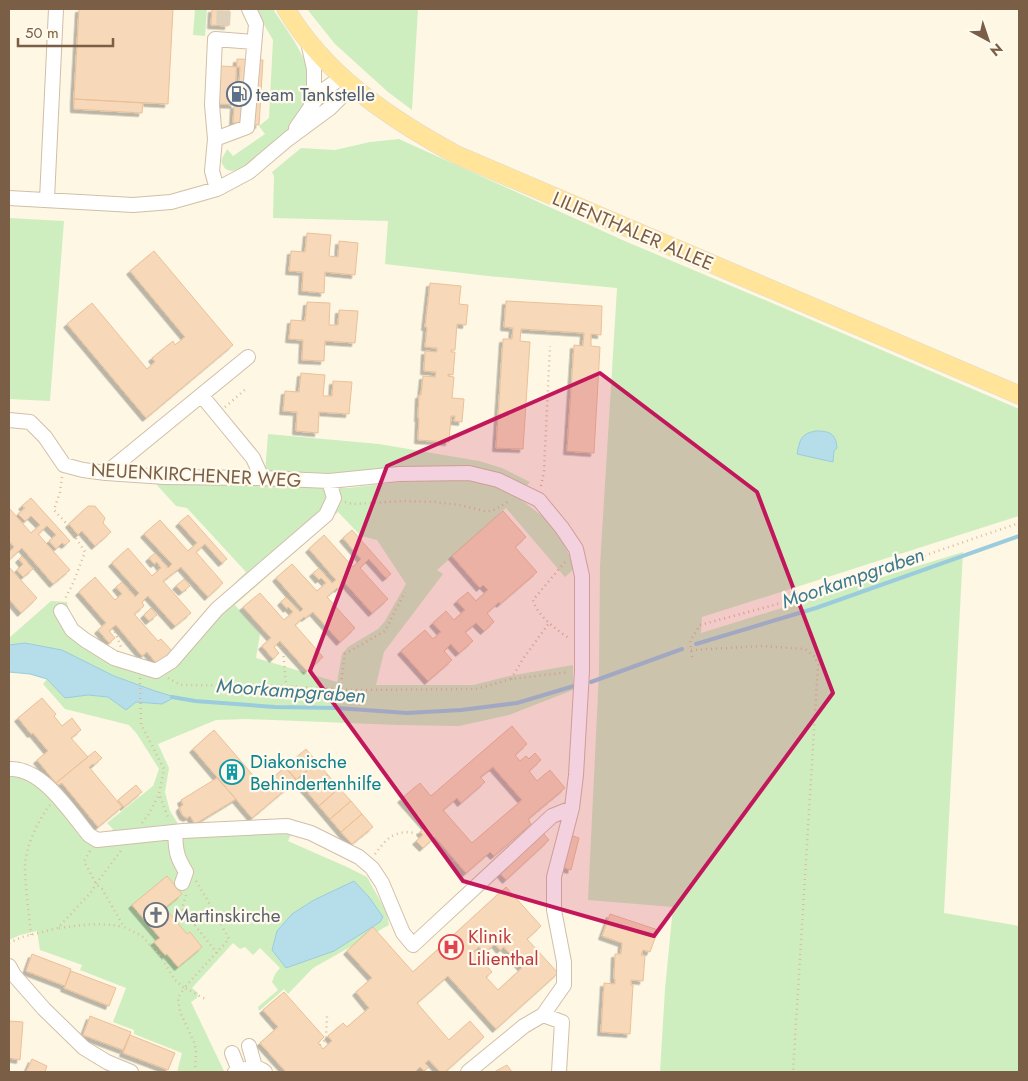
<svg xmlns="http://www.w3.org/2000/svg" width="1028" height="1081" font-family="Jost,sans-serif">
<defs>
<filter id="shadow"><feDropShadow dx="-3.5" dy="3.5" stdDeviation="0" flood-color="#0004"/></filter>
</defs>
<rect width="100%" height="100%" fill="#fef7e4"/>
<path fill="#ceeec0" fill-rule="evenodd" d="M195 9H207L205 36 193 35Z
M255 9H273C283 25 298 44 305 62 308 69 308 76 307 84 307 89 307 95 306 100 300 125 265 153 244 166 238 170 229 174 224 167 222 164 221 162 222 159 223 156 226 152 227 149L233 156 265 134 259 126 269 118 273 40Z
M307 9H418L412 110 388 92 335 44Z
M399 139 627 242 772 303 1019 409V516L702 617 701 633 963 552 944 913 1019 926V1072H660L665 989 673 907 588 900 599 673 600 566 617 288 488 276 385 264 388 221 273 218 274 176 272 172 301 148 335 150 370 142Z
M9 218 64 221 50 401 9 399Z
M268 434 379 444 479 461 502 468 530 482 524 488 472 469 386 468 335 474 309 475 265 473Z
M467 480 493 486 519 498 546 519 565 546 575 568 565 577 506 508 437 570 443 574 384 652 376 685H473L509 676 573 665V690L509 715 459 726 399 725 246 719 216 720 158 744 169 768 165 792 170 811 180 827 292 832 288 841 347 867 367 877 387 913 389 925 313 968 288 994 284 989 259 1011 258 1007 278 990 272 982 275 974 280 968 260 948 253 955 245 947 240 949 233 943 192 988 198 993 197 998 191 1002 224 1071 220 1072H177L182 1053 134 1034V1030L113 1022 126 988 80 970 82 965 40 950 37 931 20 935 9 940V775H19L35 782 98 846 113 829 107 823 153 786 159 769 137 734 129 725 65 709 43 684 47 679 30 674 9 672V638L51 601 67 602C68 608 69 615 71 621 82 642 133 659 155 667L168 659 203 614 246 572 187 508 176 506 156 484 222 482 348 488 400 482ZM338 512 361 536 377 540 406 584 385 621 378 629 348 647 342 654 337 682 256 658 260 634 235 605Z"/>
<path fill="#b6ddea" stroke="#9bccdd" d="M816 431C829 431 836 433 837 448L834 451 833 462 797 454C800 440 800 434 816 431Z
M25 643 62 650 114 676 155 691 175 697 162 704 136 702 126 710 108 697 88 695 65 698 47 679 30 674 9 672V645Z
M354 881 369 897 383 917 380 922 334 951 286 968 272 950 277 931 292 914 314 900Z"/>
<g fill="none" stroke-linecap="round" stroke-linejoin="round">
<path stroke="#9bccdd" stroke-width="4" d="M696 644 816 608 1019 536
M591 682 682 649
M172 697 195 701 275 707 337 708 407 713 461 710 517 703 574 686"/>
</g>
<path fill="#f7d8b8" stroke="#ebc097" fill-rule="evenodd" filter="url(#shadow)" d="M79 9H173L168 104 74 99Z
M212 9H229L228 26 211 25Z
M237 59 263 60 259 125 233 123Z
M220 66 240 67 238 105 217 104Z
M74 99 143 103 142 113 74 109Z
M307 233 331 235 329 256 338 257 339 241 358 243 355 275 325 272 324 293 302 291 303 272 289 271 291 251 305 252Z
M154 251 233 345 146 418 67 324 92 303 147 369 155 362 152 358 173 341 175 345 185 337 130 271Z
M430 283 461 286 459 304 468 305 466 325 457 324 455 350H451V352H455L453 375 448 374V376L454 377 452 398 464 399 462 422 454 421 455 416H451L449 442 418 440 419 418H418L419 395H421L423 376 435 377 436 372 424 371 425 351 437 352V348L425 347 427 327H425Z
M506 301 602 306 601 335 591 334V346L600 347 594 453 567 451 574 345 583 346 584 333 521 329 520 341 530 342 523 449 496 448 503 339H512L513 328 504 327Z
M307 302 330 303 329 325H338L339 310 358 311 355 343 325 341 324 361 302 360 303 340 289 339 291 320 305 321Z
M301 373 325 375 323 396H332L333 381 352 382 349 414 319 412 318 433 296 431 297 412 283 411 285 391 299 392Z
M31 498 70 541 65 545 62 543 56 549 49 541 56 535 47 526 38 534 70 570 53 584 22 548 9 560V552L14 547 9 541V508L31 533 40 525 31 516 25 521 18 514 25 508 22 506Z
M88 506H95L105 518 103 523 111 532 95 546 82 531 78 535 69 524Z
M503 511 526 537 515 547 537 572 500 604 499 602 487 613 494 622 484 631 476 623 465 632 473 641 459 653 451 644 444 651 452 660 428 681 401 651 425 630 433 639 441 632 433 623 446 611 454 620 465 610 457 601 468 592 476 601 488 590 483 585 480 588 452 556Z
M188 515 227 559 222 563 205 544 196 552 223 583 208 597 181 567 163 581 191 613 175 626 148 596 142 602 144 606 134 614 158 641 161 639 172 651 157 664 147 652 142 656 116 625 109 631 115 638 109 643 98 630 106 623 79 592 95 577 115 600 122 594 116 587 122 582 135 597 139 593 112 563 128 548 152 576 161 568 157 562 154 564 149 558 155 553 168 568 172 564 144 534 160 520 188 551 197 543 179 523Z
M352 530 391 574 386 578 369 559 360 568 388 599 372 613 345 583 338 589 337 588 327 597 355 628 340 642 313 612 305 618 304 617 295 625 323 657 307 671 280 641 274 647 279 653 273 659 262 646 271 638 243 607 260 593 284 620 293 612 288 607 287 609 281 602 286 597 300 612 303 609 276 578 292 564 317 591 326 583 321 578 319 580 313 573 319 568 332 583 336 580 309 549 324 535 353 567 361 559 343 538Z
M22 556 33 569 23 577 17 570 23 564 19 559Z
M9 567 37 598 21 613 9 599Z
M184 579 190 586 182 592 176 586Z
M151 608 157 615 149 621 144 615Z
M42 698 56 714 54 716 62 726 72 718 81 730 71 738 88 757 56 783 37 760 48 751 33 733 31 734 18 718Z
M512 726 527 744 515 755 520 761 526 756 529 759 535 753 541 760 529 771 537 781 550 770 565 788 528 819 531 824 494 856 490 852 466 873 435 837 423 848 416 841 423 835 420 832 426 827 401 799 420 783 431 796ZM493 767 522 800 472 843 443 810 457 798 461 803 485 782 480 777Z
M214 730 263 787 285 767 297 780 252 818 193 749Z
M306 749 317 762 296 780 285 767Z
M95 751 102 758 94 765 93 764 89 767 122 807 98 827 62 783 58 785 56 783Z
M317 762 328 775 308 793 296 780Z
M328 775 339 788 319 806 308 793Z
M217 778 236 799 195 824 190 816 187 818 183 816 180 810V807L183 805 181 800Z
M136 785 142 792 124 807 118 800Z
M339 788 351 801 330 819 319 806Z
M351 801 362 814 341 832 330 819Z
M362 814 373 827 352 844 341 832Z
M543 833 549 840 506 880 500 873Z
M570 835 579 838 571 870 562 867Z
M167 876 182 894 165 908 187 934 190 932 202 947 178 967 167 954 165 955 154 942 160 938 132 905Z
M506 887 541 926 527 939 558 973 496 1029 448 976 417 1003 449 1040 470 1021 484 1037 445 1072H440L429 1060 425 1063 429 1067 424 1071 420 1067 416 1071 417 1072H286L260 1043 278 1027 263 1010 284 992 324 1037 318 1043 323 1049 332 1041 328 1036 343 1023 347 1027 369 1008 356 992 372 978 347 951 373 927 413 972ZM495 944 500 950 504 947 522 968 498 990 486 977 492 972 474 951 479 947 484 953Z
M610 914 658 930 650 952 643 950 641 955 645 956 643 981 631 980V985H633L630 1034 601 1032 604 983 615 984V979H614L615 954H621L622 943 602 936Z
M32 954 71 969 65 986 26 971Z
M71 971 116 988 109 1006 64 988Z
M90 1016 131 1032 123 1050 83 1035Z
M9 1021 23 1022 20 1060 9 1058Z
M130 1035 175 1053 168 1070 123 1053Z
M32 1059 47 1066 45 1072H26Z
M507 1065 512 1072H494Z"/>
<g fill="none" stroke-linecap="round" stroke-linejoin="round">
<path stroke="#ddd1bc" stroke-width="14" stroke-dasharray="14 7" stroke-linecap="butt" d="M223 25 224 9"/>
<defs>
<path id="minor" d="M308 42 314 69V85L311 104
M296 128 321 92 342 77
M215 139 247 127 256 24 249 9
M217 189 212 171 215 139 212 105 215 39 254 42
M9 198 133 205 171 202 217 189 249 172 288 139 330 108 352 86
M47 199 56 9
M202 396 253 458 262 478
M9 420 30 422 45 437 64 465 83 470 106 473 165 477 262 478 329 481 399 474 469 473 498 480 539 500 562 528 576 549 582 576V671L576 775 572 808 554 877V910L564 962V985L543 1015 562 1022 559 1072
M106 473 248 357
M61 611 72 630 85 640 114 658 156 671 172 661 217 609 326 515 334 498 329 481
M9 769C42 767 70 812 89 835L97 840 183 831 287 826 311 833 359 857 372 868 382 883 403 933 413 945 552 816 572 808
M175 832C176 851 176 856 186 872L182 883
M9 966 14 975 44 1009 84 1048 107 1062 131 1072
M249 1046 255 1067
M232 1053 239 1071
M235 1072C246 1069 256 1064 265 1072
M468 1072 524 1026 543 1015"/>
<path id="major" d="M286 9C325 75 390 119 457 155L1019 395"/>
</defs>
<use href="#minor" stroke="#d1bfa8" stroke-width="16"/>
<use href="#major" stroke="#dfd8d3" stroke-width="19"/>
<path stroke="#dcbb9b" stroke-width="2.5" stroke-dasharray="1 4" stroke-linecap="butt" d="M225 407 247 388
M62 477 60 492 54 510 67 524 85 552 74 581 64 601
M541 486 544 471 550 346
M345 502 353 504 403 501 435 502 460 505 484 511H492L506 503 510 500
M565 562 533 600C538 617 556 629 570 639
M113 627 121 647
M278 643 283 649 286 686
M691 650 763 646 805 649 815 657 818 665 793 1072
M692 657 690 641 700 625 807 596 1019 523
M140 678 141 724 164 769 159 794 169 820
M168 678 181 685 286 686 352 690 476 689 511 679 569 672
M511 679 523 659 549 623
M340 689 345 654 385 631 405 592
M142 823 149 814 159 794
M90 851 84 861 96 884 102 889 124 927 142 936 160 956 175 980 184 988 178 998 180 1012 194 1042 196 1051 195 1072
M375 854C379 849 383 843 388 839 396 832 410 830 419 835
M196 881 215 913 229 939 184 988C192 990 198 997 207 999
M186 895 182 909 217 953
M194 924 203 916 215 913
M59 928C81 925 101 922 123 927
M31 935C29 912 25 888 25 865 26 846 38 820 50 805
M9 943 22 937 58 928 92 891 96 884 122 849
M320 1045 326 1039 327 1015"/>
<use href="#minor" stroke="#fff" stroke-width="14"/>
<use href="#major" stroke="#ffe49a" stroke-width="18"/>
</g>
<path fill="#c2185b" fill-opacity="0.2" stroke="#c2185b" stroke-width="4" stroke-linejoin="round" d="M600 373 757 492 833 693 654 936 463 881 310 671 387 466Z"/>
<defs>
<symbol id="fuel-ring" viewBox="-11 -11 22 22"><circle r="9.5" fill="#fffaec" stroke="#5c6f8a" stroke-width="1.5"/><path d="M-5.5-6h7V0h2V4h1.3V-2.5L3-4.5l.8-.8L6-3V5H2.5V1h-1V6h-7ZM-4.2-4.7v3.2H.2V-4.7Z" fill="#5c6f8a"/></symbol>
<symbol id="building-ring" viewBox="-11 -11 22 22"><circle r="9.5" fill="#fffaec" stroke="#0f9aa8" stroke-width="1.5"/><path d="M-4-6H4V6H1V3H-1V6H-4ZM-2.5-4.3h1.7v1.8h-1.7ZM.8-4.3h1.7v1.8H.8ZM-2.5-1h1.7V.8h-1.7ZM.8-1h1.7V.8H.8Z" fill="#0f9aa8"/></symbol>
<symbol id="church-ring" viewBox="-11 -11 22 22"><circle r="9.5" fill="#fffaec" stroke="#6b7280" stroke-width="1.5"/><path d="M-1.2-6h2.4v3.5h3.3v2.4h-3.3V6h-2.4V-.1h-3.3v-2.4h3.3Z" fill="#6b7280"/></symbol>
<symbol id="hospital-ring" viewBox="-11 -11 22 22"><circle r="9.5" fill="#fffaec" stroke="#e0444e" stroke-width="1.5"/><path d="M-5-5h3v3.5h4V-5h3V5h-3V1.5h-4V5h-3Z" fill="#e0444e"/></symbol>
</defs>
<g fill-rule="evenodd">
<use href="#fuel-ring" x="225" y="80" width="28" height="28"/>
<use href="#building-ring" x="218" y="758" width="28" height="28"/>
<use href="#church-ring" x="142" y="901" width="28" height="28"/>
<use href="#hospital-ring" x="437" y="933" width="28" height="28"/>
</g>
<g text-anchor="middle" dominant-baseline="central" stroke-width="4.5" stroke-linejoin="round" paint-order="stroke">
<g font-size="19" fill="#4e5e75" stroke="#fffaec" text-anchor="start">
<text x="256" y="94">team Tankstelle</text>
</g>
<g font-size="19" fill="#7a5e46" stroke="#fffaec">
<text transform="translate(633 231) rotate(23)">LILIENTHALER ALLEE</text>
<text transform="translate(196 475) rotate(3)">NEUENKIRCHENER WEG</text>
</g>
<g font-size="19" fill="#0d838f" stroke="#fffaec" text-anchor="start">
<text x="250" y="761">Diakonische<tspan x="250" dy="22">Behindertenhilfe</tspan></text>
</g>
<g font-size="19" fill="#5b616d" stroke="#fffaec" text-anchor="start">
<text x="174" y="915">Martinskirche</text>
</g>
<g font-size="19" fill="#be3a42" stroke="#fffaec" text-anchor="start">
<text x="468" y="936">Klinik<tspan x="468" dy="22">Lilienthal</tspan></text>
</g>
<g font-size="20" font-style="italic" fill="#3d7a90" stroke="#fffaec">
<text transform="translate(853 578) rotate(-19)">Moorkampgraben</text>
<text transform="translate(291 691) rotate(4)">Moorkampgraben</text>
</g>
</g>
<rect width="1028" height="1081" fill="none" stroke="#7a5e46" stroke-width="20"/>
<g transform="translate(988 40) rotate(140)" stroke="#fffaec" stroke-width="4" paint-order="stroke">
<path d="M0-4L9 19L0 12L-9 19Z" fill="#7a5e46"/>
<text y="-8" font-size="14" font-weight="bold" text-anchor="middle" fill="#7a5e46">N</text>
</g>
<path d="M18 38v8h95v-8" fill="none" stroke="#7a5e46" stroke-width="2.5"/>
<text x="25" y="38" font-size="15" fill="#7a5e46" stroke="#fffaec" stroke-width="4" paint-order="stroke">50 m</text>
</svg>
